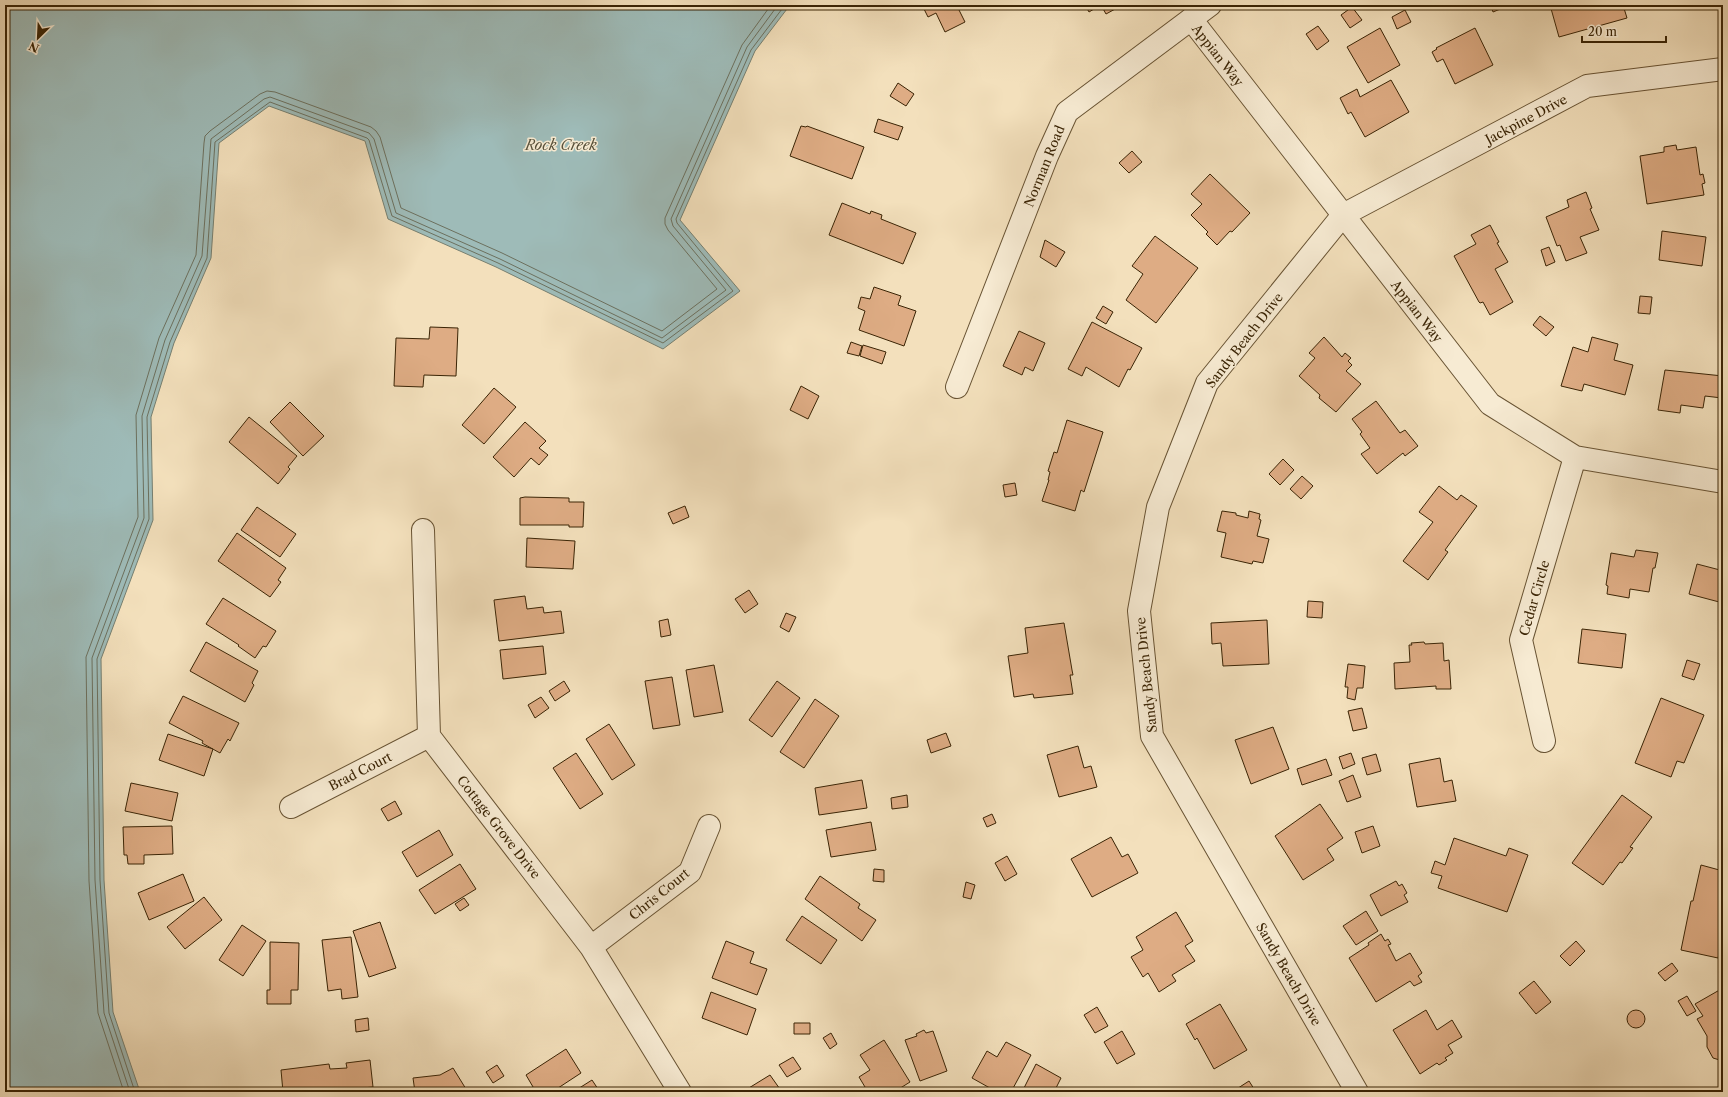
<svg xmlns="http://www.w3.org/2000/svg" width="1728" height="1097" font-family="'Libre Caslon Text',serif">
<rect width="100%" height="100%" fill="#f3e0bc"/>
<filter id="stains"><feTurbulence type="fractalNoise" baseFrequency=".005" numOctaves="4"/><feColorMatrix values="0 0 0 0 .2 0 0 0 0 .09 0 0 0 0 .02 0 0 0 .5 -.17"/></filter>
<radialGradient id="worn" r=".72"><stop offset=".6" stop-color="#630" stop-opacity="0"/><stop offset="1" stop-color="#630" stop-opacity=".3"/></radialGradient>
<path fill="#9ebbb8" stroke="#767f70" d="M5 5H790L755 51 680 220 740 291 663 349 496 267 388 219 365 141 269 106 219 143 211 258 174 343 151 417 153 520 101 659 104 880 113 1012 140 1092H5Z"/>
<g fill="none" stroke-linecap="round" stroke-linejoin="round">
<path stroke="#6c705e" stroke-width="1" d="M124 1092 98 1013 89 881 86 657 138 517 136 415 159 338 196 255 204 143 205 136 210 131 260 94 267 91 275 92 371 127 376 131 380 137 401 208 502 253 662 331 717 289 668 230 665 224V218L742 45 771 5
M130 1092 104 1013 95 880 92 658 144 518 142 416 165 340 202 256 211 139 264 99 270 97 369 133 374 139 396 213 500 259 662 338 726 290 673 226 671 219 747 47 778 5
M135 1092 109 1013 100 880 97 659 149 519 147 417 170 342 207 258 215 142 270 102 367 138 369 140 392 216 498 263 663 343 733 291 677 223 676 219 751 50 785 5"/>
</g>
<path fill="#deac84" stroke="#3a2405" d="M922 5H965L958 8 965 22 945 32 936 13 928 17Z
M1085 5H1098L1099 6 1089 12Z
M1101 5H1115L1117 8 1106 14Z
M1483 5H1510L1493 12 1491 6 1484 8Z
M1550 5H1623L1627 18 1559 37Z
M1352 7 1362 20 1350 28 1341 15Z
M1405 10 1411 22 1397 29 1392 17Z
M1318 26 1329 41 1317 50 1306 34Z
M1380 28 1400 65 1368 83 1347 47Z
M1475 28 1493 65 1455 84 1443 59 1437 62 1432 52 1437 49 1436 48Z
M1391 80 1409 112 1365 137 1351 112 1348 114 1340 98 1357 89 1360 97Z
M898 83 914 94 906 106 890 96Z
M878 119 903 127 898 140 874 132Z
M801 126 806 127 807 126 864 147 852 179 790 156Z
M1676 145 1677 150 1696 147 1700 175 1703 174 1705 183 1702 184 1704 195 1647 204 1640 156 1664 152V147Z
M1132 151 1142 162 1129 173 1119 163Z
M1210 174 1250 213 1232 232 1230 231 1217 245 1206 234 1208 232 1191 215 1202 204 1191 194Z
M1586 192 1592 208 1590 209 1599 230 1580 237 1587 253 1566 261 1560 245 1557 246 1546 217 1569 207 1567 200Z
M842 203 870 214 871 211 882 215 881 219 916 233 903 264 829 235Z
M1490 225 1499 242 1497 243 1508 262 1495 269 1513 302 1490 315 1483 302 1480 303 1479 302 1454 256 1476 244 1471 235Z
M1662 231 1706 237 1702 266 1659 260Z
M1155 236 1198 268 1156 323 1126 300 1143 274 1132 266Z
M1045 240 1065 252 1056 267 1040 257Z
M1549 247 1555 262 1546 266 1541 250Z
M874 287 901 296 898 305 916 311 904 346 859 330 865 311 858 308 861 297 870 299Z
M1640 296 1652 297 1650 314 1638 313Z
M1103 306 1113 312 1106 324 1096 318Z
M1540 316 1554 327 1546 336 1533 325Z
M1092 322 1142 348 1130 370 1128 369 1119 387 1086 367 1082 376 1068 369Z
M430 327 458 328 456 376 424 375 423 387 394 386 396 338 429 339Z
M1019 331 1045 343 1033 371 1025 367 1022 375 1003 366Z
M1324 337 1342 357 1345 353 1351 358 1348 361 1352 365 1346 371 1361 384 1336 412 1319 398 1320 395 1299 376 1315 358 1309 353Z
M1592 337 1618 344 1614 360 1633 365 1625 395 1584 384 1582 391 1561 386 1573 347 1588 352Z
M851 342 862 346 859 356 847 353Z
M863 345 886 352 882 364 860 356Z
M1665 370 1723 376 1722 398 1705 396 1703 408 1681 405 1680 413 1658 410Z
M801 386 819 396 808 419 790 410Z
M494 388 516 407 484 444 462 425Z
M1376 401 1400 433 1405 430 1418 446 1405 456 1403 453 1377 474 1361 454 1370 448 1360 434 1362 432 1352 419Z
M290 402 324 436 303 456 270 422Z
M249 417 297 456 288 467 290 469 278 484 229 442Z
M1067 420 1103 432 1084 492 1081 490 1075 511 1042 501 1049 480H1048L1050 472 1048 471 1054 452 1057 453Z
M525 422 546 441 539 448 548 455 539 465 531 458 514 477 493 457Z
M1283 459 1294 470 1280 485 1269 474Z
M1302 476 1313 486 1301 499 1290 489Z
M1015 483 1017 495 1005 497 1003 485Z
M1439 486 1457 500 1461 495 1477 506 1445 550 1448 552 1428 580 1403 561 1433 522 1419 512Z
M525 497 569 498V502H584L583 527H569V525H520V498Z
M685 506 689 517 673 524 668 513Z
M257 507 296 534 280 557 241 530Z
M1222 511 1236 513V515L1248 518 1249 511 1260 514 1259 519 1261 520 1257 536 1269 539 1263 563 1253 561 1252 564 1221 557 1226 533 1217 531Z
M237 533 286 568 278 580 281 582 270 597 218 561Z
M527 538 575 541 573 569 526 567Z
M1636 550 1658 553 1655 568H1653L1649 592 1630 589 1629 598 1607 594 1608 586 1606 585 1611 553 1634 557Z
M1723 562V603L1689 594 1697 564 1720 570Z
M749 590 758 604 745 613 735 599Z
M525 596 527 609 543 607 544 613 561 611 564 633 499 641 494 600Z
M223 598 276 631 266 647 263 646 255 658 238 646 239 645 206 624Z
M1308 601 1323 602 1322 618 1307 617Z
M786 613 796 617 789 632 780 627Z
M668 619 671 635 661 637 659 621Z
M1267 620 1269 664 1223 666 1221 643 1212 644 1211 623Z
M1064 623 1072 670 1073 675H1070L1073 694 1034 698 1033 694 1014 697 1008 656 1028 653 1025 628Z
M1582 629 1626 634 1622 668 1578 663Z
M206 642 258 671 252 683 254 685 245 702 190 671Z
M1424 642 1425 644 1443 643 1444 661 1449 660 1451 689H1436V686L1395 689 1394 663 1410 662 1409 645H1412L1411 643Z
M543 646 546 674 503 679 500 650Z
M1687 660 1700 664 1694 680 1682 676Z
M1348 664 1365 666 1363 688H1357L1355 700 1347 698 1348 687H1345Z
M714 665 723 712 694 717 686 670Z
M672 677 680 725 653 729 645 681Z
M564 681 570 691 555 701 549 691Z
M777 681 800 698 772 737 749 720Z
M183 696 239 723 230 741 228 739 220 753 202 743 203 741 169 723Z
M541 697 549 708 535 718 528 705Z
M1661 698 1704 715 1684 763 1677 761 1671 777 1635 763Z
M815 699 839 716 804 768 780 752Z
M1362 708 1367 728 1353 731 1348 711Z
M609 724 635 765 612 780 586 739Z
M1273 727 1289 769 1251 784 1235 740Z
M946 733 951 746 931 753 927 740Z
M168 734 213 749 204 776 159 760Z
M1078 746 1084 768 1091 766 1097 787 1059 797 1047 755Z
M576 753 603 794 580 809 553 768Z
M1351 753 1355 764 1343 769 1339 757Z
M1376 754 1381 771 1367 775 1362 758Z
M1440 758 1444 782 1452 780 1456 801 1417 807 1409 764Z
M1326 759 1332 775 1302 785 1297 769Z
M1353 775 1361 797 1347 802 1339 781Z
M862 780 867 808 819 815 815 788Z
M131 783 178 793 172 821 125 811Z
M907 795 908 807 892 809 891 798Z
M1622 795 1652 817 1630 847 1633 848 1622 863 1620 862 1603 885 1572 863Z
M395 801 402 814 388 821 381 809Z
M1320 804 1343 838 1327 849 1334 860 1303 880 1275 836Z
M992 814 996 823 987 827 983 818Z
M871 822 876 850 831 857 826 830Z
M172 826 173 854 144 855V864H128L127 855H124L123 827Z
M1373 826 1380 846 1362 853 1355 832Z
M439 830 453 855 417 877 402 852Z
M1111 837 1122 857 1128 854 1138 873 1092 897 1071 859Z
M1454 838 1506 856 1509 848 1528 855 1507 912 1438 888 1442 876 1431 873 1435 861 1445 865Z
M1007 856 1017 874 1005 881 995 863Z
M460 864 476 889 435 914 419 890Z
M1701 865 1723 871V938L1718 958 1681 950 1691 901H1693Z
M874 869 884 870V882L873 881Z
M183 874 194 901 149 920 138 893Z
M820 876 860 904 858 908 876 920 862 941 805 899Z
M1396 881 1399 886 1402 884 1407 893 1404 895 1408 902 1381 916 1370 895Z
M966 882 975 885 971 899 963 897Z
M204 897 222 920 185 949 167 927Z
M464 898 469 905 460 911 455 904Z
M1366 911 1378 931 1356 945 1343 926Z
M1176 912 1193 941 1185 946 1195 961 1172 975 1176 981 1159 992 1148 973 1143 977 1131 957 1143 950 1136 937Z
M802 916 837 940 821 964 786 940Z
M380 922 396 968 369 977 353 931Z
M242 925 266 941 243 976 219 960Z
M1381 934 1385 941 1388 939 1391 944 1388 945 1396 961 1410 953 1422 973 1418 976 1422 982 1414 986 1410 981 1376 1002 1349 958 1369 945 1368 943Z
M351 937 358 997 342 999 341 989 328 991 322 940Z
M726 941 754 952 750 963 767 969 757 995 712 978Z
M1576 941 1585 951 1570 966 1560 956Z
M270 942 299 943 298 990H291V1004H267V990H270Z
M1672 963 1678 971 1665 981 1658 973Z
M1534 981 1551 1002 1536 1014 1519 993Z
M1723 988V1061L1713 1058 1707 1047V1036L1697 1019 1703 1016 1695 1004Z
M711 992 756 1009 747 1035 702 1018Z
M1687 996 1696 1011 1687 1016 1678 1001Z
M1220 1004 1247 1050 1214 1069 1197 1038 1195 1040 1186 1024Z
M1097 1007 1108 1026 1095 1033 1084 1015Z
M1627 1019a9 9 0 1 1 18 0a9 9 0 1 1-18 0Z
M1426 1010 1437 1030 1452 1020 1462 1037 1448 1045 1453 1053 1445 1058 1447 1060 1439 1065 1437 1063 1420 1074 1393 1030Z
M368 1018 369 1030 356 1032 355 1020Z
M794 1023H810V1034H794Z
M924 1030 926 1033 933 1031 947 1071 920 1081 905 1040 917 1036 916 1034Z
M1122 1031 1135 1054 1117 1064 1104 1042Z
M831 1033 837 1044 830 1049 823 1038Z
M884 1040 910 1082 894 1092H868L859 1077 870 1070 860 1055Z
M1006 1042 1031 1055 1011 1092H997L972 1078 987 1051 997 1057Z
M566 1049 581 1073 552 1092H536L526 1075Z
M793 1057 801 1069 787 1077 779 1065Z
M370 1060 373 1087 352 1089V1092H283L281 1070 329 1064 330 1069 347 1068 346 1063Z
M1036 1064 1061 1078 1054 1092H1022Z
M497 1065 504 1076 493 1083 486 1072Z
M453 1068 466 1089 460 1092H415L413 1078 440 1075Z
M770 1075 782 1092H745L744 1091Z
M592 1080 600 1092H573Z
M1249 1081 1256 1092H1232Z"/>
<g fill="none" stroke-linecap="round" stroke-linejoin="round">
<defs>
<path id="minor" d="M1191 19 1490 404 1575 457 1723 482
M957 387 1047 156 1067 112 1210 5
M423 530 429 736 591 947 680 1092
M1544 741 1521 640 1575 457
M291 807 429 736
M591 947 690 872 709 826
M1357 1092 1152 736 1139 611 1158 507 1207 383 1343 215 1587 86 1723 69"/>
</defs>
<use href="#minor" stroke="#685333" stroke-width="24"/>
<use href="#minor" stroke="#f7ebd3" stroke-width="22"/>
</g>
<g text-anchor="middle" dominant-baseline="central" stroke-width="3" stroke-linejoin="round" paint-order="stroke">
<g font-size="13" fill="#3a2405" stroke="#f7ebd3">
<text transform="translate(1218 55) rotate(52)">Appian Way</text>
<text transform="translate(1526 119) rotate(-28)">Jackpine Drive</text>
<text transform="translate(1044 166) rotate(-68)">Norman Road</text>
<text transform="translate(1417 311) rotate(52)">Appian Way</text>
<text transform="translate(1244 340) rotate(-52)">Sandy Beach Drive</text>
<text transform="translate(1534 598) rotate(-74)">Cedar Circle</text>
<text transform="translate(1146 675) rotate(-96)">Sandy Beach Drive</text>
<text transform="translate(360 771) rotate(-27)">Brad Court</text>
<text transform="translate(499 827) rotate(52)">Cottage Grove Drive</text>
<text transform="translate(659 894) rotate(-39)">Chris Court</text>
<text transform="translate(1289 974) rotate(60)">Sandy Beach Drive</text>
</g>
<g font-size="14" font-style="italic" fill="#58513b" stroke="#f7ebd3">
<text x="561" y="145">Rock Creek</text>
</g>
</g>
<rect width="1728" height="1097" fill="none" stroke="#f3e0bc" stroke-width="20"/>
<rect x="6" y="6" width="1716" height="1085" fill="none" stroke="#3a2405" stroke-width="2"/>
<rect x="10" y="10" width="1708" height="1077" fill="none" stroke="#3a2405"/>
<g transform="translate(38 38) rotate(204)" stroke="#f7ebd3" stroke-width="3" paint-order="stroke">
<path d="M0-3L7 15L0 10L-7 15Z" fill="#3a2405"/>
<text y="-6" font-size="11" font-weight="bold" text-anchor="middle" fill="#3a2405">N</text>
</g>
<path d="M1582 36v6h84v-6" fill="none" stroke="#3a2405" stroke-width="2"/>
<text x="1588" y="36" font-size="12" fill="#3a2405" stroke="#f7ebd3" stroke-width="3" paint-order="stroke">20 m</text>
<rect width="100%" height="100%" filter="url(#stains)"/>
<rect width="100%" height="100%" fill="url(#worn)"/>
</svg>
